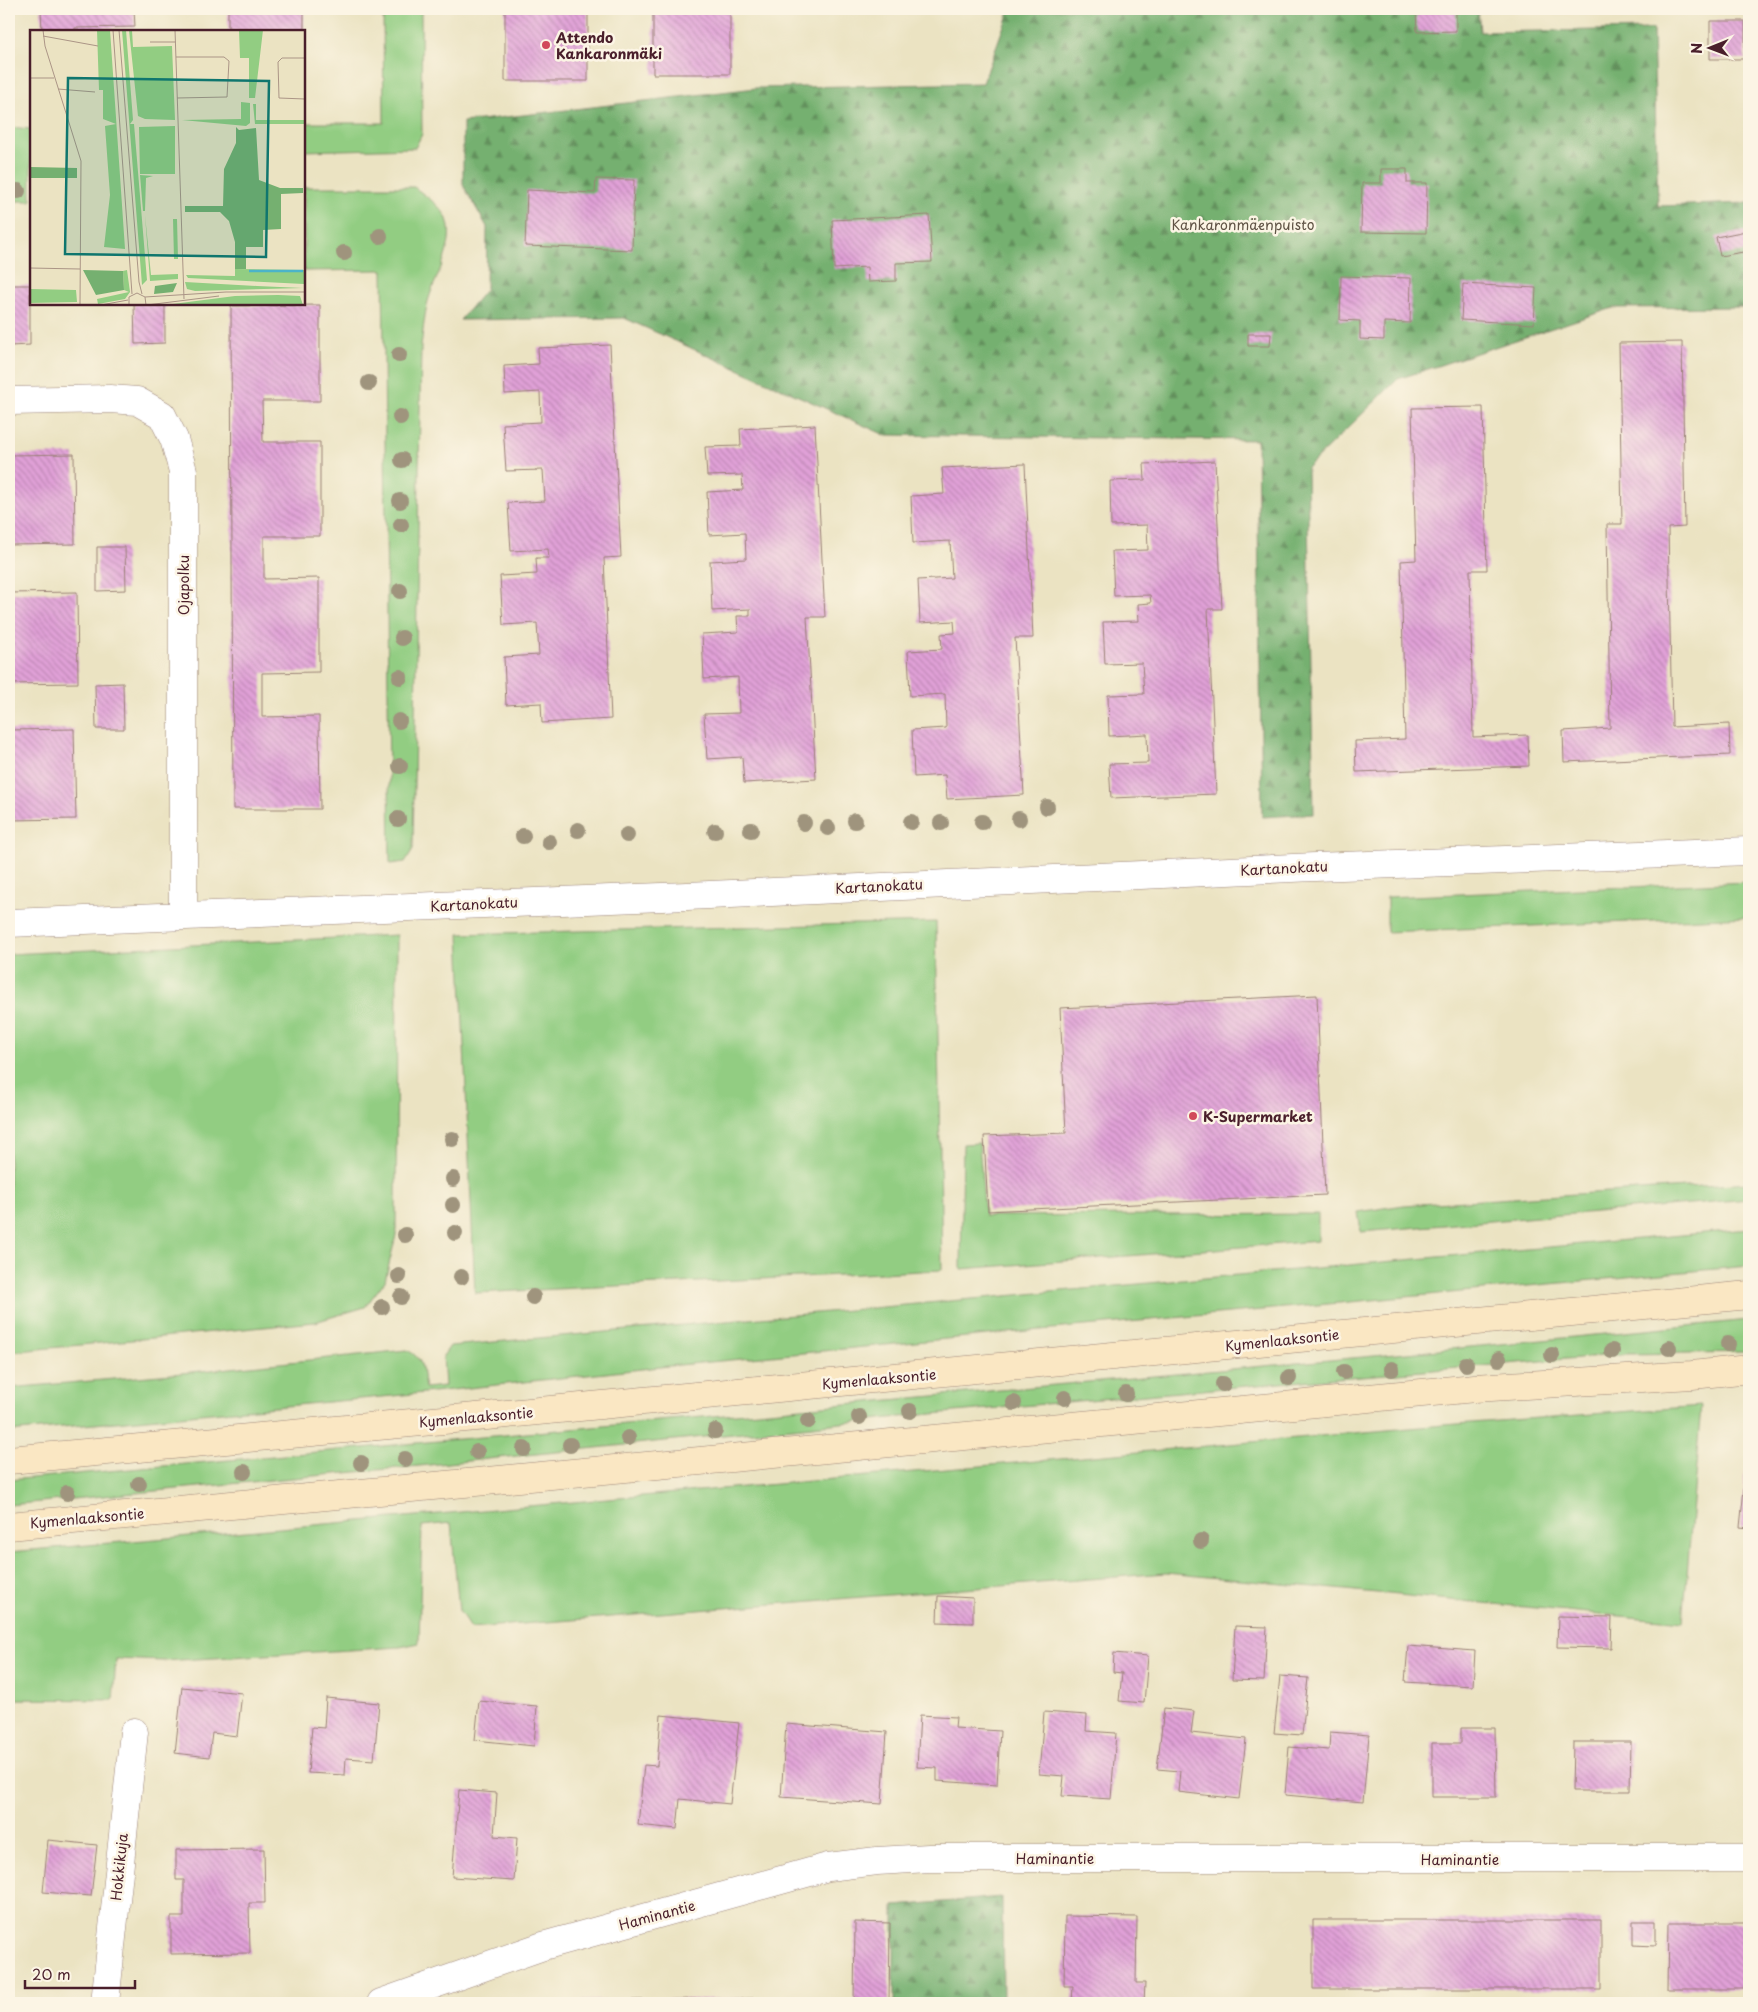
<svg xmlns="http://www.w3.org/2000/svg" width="1758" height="2012" font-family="'Playpen Sans',sans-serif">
<defs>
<pattern id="forest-firs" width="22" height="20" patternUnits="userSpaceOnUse" patternTransform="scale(1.25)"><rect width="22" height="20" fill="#75b070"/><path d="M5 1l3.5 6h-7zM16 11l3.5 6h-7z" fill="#628f5c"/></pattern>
<pattern id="building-back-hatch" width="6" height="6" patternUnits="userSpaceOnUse" patternTransform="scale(1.25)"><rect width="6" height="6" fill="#e1a1d8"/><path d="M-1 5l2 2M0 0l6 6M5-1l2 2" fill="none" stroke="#b883af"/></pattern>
</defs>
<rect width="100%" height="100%" fill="#fcf5e5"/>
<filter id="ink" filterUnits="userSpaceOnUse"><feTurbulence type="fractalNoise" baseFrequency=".02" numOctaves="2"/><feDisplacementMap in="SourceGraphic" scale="10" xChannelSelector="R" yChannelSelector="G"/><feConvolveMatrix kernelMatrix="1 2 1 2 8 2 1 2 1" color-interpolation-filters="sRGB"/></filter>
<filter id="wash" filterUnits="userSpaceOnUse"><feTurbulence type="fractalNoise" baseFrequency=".0096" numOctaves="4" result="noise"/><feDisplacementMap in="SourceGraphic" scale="20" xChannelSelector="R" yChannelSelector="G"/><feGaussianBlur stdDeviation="1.12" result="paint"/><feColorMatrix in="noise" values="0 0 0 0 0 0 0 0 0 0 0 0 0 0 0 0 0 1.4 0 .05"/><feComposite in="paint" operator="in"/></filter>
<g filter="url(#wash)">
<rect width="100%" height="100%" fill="#ebe3c2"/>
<path fill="#92cd82" stroke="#6e7656" d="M383 9H421L422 134 415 148 304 151V123H384Z
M9 127 31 129V201H9Z
M304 187H414C424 195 442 206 447 219 457 246 433 279 427 305 424 318 423 333 421 347L413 849 405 862 390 864 383 270 304 271Z
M1749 882V917L1387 932V897Z
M936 922 942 1270 475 1293 459 934Z
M397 935 396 1235 385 1281 365 1307 315 1322 9 1352V954Z
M979 1143 985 1216 1318 1214V1241L961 1269 963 1144Z
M1749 1183V1199L1361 1232 1358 1212 1404 1205Z
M1749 1229V1266L1018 1332 669 1366 424 1393 9 1432V1388L172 1374 407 1350C426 1360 421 1370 425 1388L445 1386 443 1356 450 1346Z
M1749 1320V1352L1626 1354 1314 1380 910 1416 419 1466 9 1505V1480L1429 1351Z
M1701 1406 1683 1622 1166 1573 471 1628 459 1611 451 1523 422 1526 419 1643 400 1647 163 1661 116 1659 113 1700 9 1699V1552L1444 1425Z"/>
<path fill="url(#forest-firs)" stroke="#60684e" d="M1010 9H1478L1480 32 1653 29 1658 206 1749 203V307L1613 308 1398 379 1307 468 1314 814 1262 817 1257 440 885 435 624 318 460 320 486 289 487 227 463 185V122L756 88 983 83Z
M1002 1897 1003 2003H894V1906Z"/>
<g id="blocks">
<path fill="url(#building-back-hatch)" d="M41 9H134L135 27 75 28V31H42Z
M228 9H304V31H228Z
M505 9H588V81H505Z
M653 9H730V74H653Z
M1416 9H1456V31L1417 32Z
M1710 21H1745V59H1710Z
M1381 169H1407V183H1427L1426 233 1361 232 1362 183H1381Z
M596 179 634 180 632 250 525 246 527 190 595 193Z
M929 215 932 262 896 263V281L868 282 867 267 834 269 832 220Z
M1746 231 1749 251 1720 256 1716 237Z
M1341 276 1411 278 1410 323 1384 322V340L1360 339V321L1340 320Z
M1463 284 1536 288 1534 324 1461 320Z
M9 285H30V345L9 346Z
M134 304H165V343L135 344Z
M320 305V401H262L263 442H320V536H264V579L319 578V672L262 673V717L319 716 320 809H233L231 306Z
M1248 334H1271L1270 346H1248Z
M1682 342 1685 527 1668 528 1672 727 1729 724 1730 755 1564 762 1563 731 1610 728 1607 524H1622L1619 343Z
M610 345 621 557 604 558 611 719 542 723 541 703 506 705 504 657 539 655 537 623 503 625 500 576 537 574 536 558H549L548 549 511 551 508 503 545 501 543 470 506 471 503 424 541 422 540 392 505 394 504 366 539 364 538 348Z
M1483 407 1487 570H1470L1473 737 1528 735 1529 766 1356 772 1355 741 1405 739 1401 561 1416 560 1412 408Z
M815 425 825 617H807L816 779 744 783 742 757 707 759 704 714 739 713 738 677 704 679 702 634 738 632 737 616H750V609L712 611 710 561 746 559 745 533 709 535 707 492 743 490 742 475 707 476 705 447 741 446 740 429Z
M74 454 75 544 9 545V455Z
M1215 461 1222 609H1208L1216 794 1111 798 1109 764 1148 763 1147 734 1109 736 1108 695 1144 694 1142 663 1105 664 1103 622 1139 621 1138 604 1151 603 1150 595 1114 596 1112 551 1148 550 1147 525 1111 526 1110 481 1145 480 1144 464Z
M1025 464 1033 638H1015L1024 795 947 799 945 775 914 777 912 730 946 728 945 694 910 696 908 651 942 649 941 634 955 633 954 621 920 623 918 580 952 578 950 541 913 543 911 496 944 494 942 468Z
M97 547H125L126 590 97 591Z
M77 592 78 683 9 684V593Z
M123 683 124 729H96L95 684Z
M74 729 76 819 9 820V730Z
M1317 995 1325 1195 988 1211 984 1136 1066 1133 1060 1008Z
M1748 1451H1749V1528L1740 1527Z
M938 1596 973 1598V1623L937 1622Z
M1558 1616 1612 1617 1611 1648 1557 1647Z
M1235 1626 1267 1627 1264 1681 1232 1680Z
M1408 1646 1475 1651 1473 1686 1405 1682Z
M1114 1653 1148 1656 1144 1703 1119 1701 1122 1673 1113 1672Z
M1280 1676 1308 1678 1302 1735 1274 1733Z
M182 1687 242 1693 237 1736 212 1733 209 1757 175 1753Z
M326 1698 379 1703 374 1760 346 1758 345 1775 308 1773 312 1727 324 1728Z
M479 1701 537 1706 534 1746 475 1740Z
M1164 1708 1194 1711 1191 1733 1246 1739 1239 1799 1178 1792 1180 1771 1157 1769Z
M1044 1712 1087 1715 1086 1731 1116 1733 1111 1799 1062 1796 1064 1776 1039 1774Z
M661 1715 739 1723 730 1804 680 1799 677 1829 638 1825 644 1765 657 1766Z
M920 1715 956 1717 955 1728 1000 1731 997 1785 937 1781V1768L917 1767Z
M786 1724 887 1732 882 1804 781 1797Z
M1461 1728H1495L1496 1797H1432V1743H1461Z
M1330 1732 1369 1735 1363 1802 1285 1795 1289 1747 1329 1750Z
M1573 1742H1631L1630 1791H1572Z
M459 1790 497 1793 494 1836 517 1838 514 1881 452 1877Z
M48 1840 97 1845 91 1896 43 1892Z
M264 1849 265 1903H249L250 1953 171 1954V1917H184V1880H176V1850Z
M1065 1916 1137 1917 1136 1983H1145L1144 2003H1072L1073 1986H1064Z
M1313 1920H1601V1989H1313Z
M1633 1921H1655V1946L1633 1945Z
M855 1922 890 1923 889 2003H854Z
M1669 1923H1749V1989H1668Z
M761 1998V2003H570V2001Z"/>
</g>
</g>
<g filter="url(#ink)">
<use href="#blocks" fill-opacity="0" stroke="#9a8176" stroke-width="1"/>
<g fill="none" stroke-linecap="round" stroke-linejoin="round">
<defs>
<path id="street" d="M9 401 110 399 137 401 162 415 174 439 183 471V916
M9 923 687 896 1315 867 1749 851
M105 2003 134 1732
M381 2003 543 1946 828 1867 877 1861 929 1858H1749"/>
<path id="secondary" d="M9 1460 476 1417 1749 1295
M9 1526 1475 1388 1692 1375 1749 1369"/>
</defs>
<use href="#street" stroke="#9a8176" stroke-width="29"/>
<use href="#secondary" stroke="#9a8176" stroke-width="29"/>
<use href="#street" stroke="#fff" stroke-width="28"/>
<use href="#secondary" stroke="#fae7c3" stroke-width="28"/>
</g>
<g fill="#9f947d">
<circle cx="18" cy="191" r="8"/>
<circle cx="380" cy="236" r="8"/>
<circle cx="344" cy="253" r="8"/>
<circle cx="399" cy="355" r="8"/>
<circle cx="369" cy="383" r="8"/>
<circle cx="400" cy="417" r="8"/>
<circle cx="402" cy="460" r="8"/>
<circle cx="400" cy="501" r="8"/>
<circle cx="401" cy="525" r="8"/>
<circle cx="400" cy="591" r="8"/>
<circle cx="402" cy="638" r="8"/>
<circle cx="400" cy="677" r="8"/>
<circle cx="399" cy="721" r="8"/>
<circle cx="400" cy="766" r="8"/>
<circle cx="1047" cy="807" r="8"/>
<circle cx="398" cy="819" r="8"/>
<circle cx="1019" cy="819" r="8"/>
<circle cx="855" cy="821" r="8"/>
<circle cx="911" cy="822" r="8"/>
<circle cx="982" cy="822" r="8"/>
<circle cx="804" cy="823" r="8"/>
<circle cx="941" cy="823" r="8"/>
<circle cx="828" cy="828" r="8"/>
<circle cx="578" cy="830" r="8"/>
<circle cx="751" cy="830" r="8"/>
<circle cx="715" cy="831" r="8"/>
<circle cx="627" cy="835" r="8"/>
<circle cx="523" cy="836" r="8"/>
<circle cx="549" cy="842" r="8"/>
<circle cx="452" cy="1139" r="8"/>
<circle cx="453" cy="1179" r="8"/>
<circle cx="453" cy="1205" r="8"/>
<circle cx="455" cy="1233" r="8"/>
<circle cx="405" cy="1235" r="8"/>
<circle cx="399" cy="1276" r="8"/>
<circle cx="461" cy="1277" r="8"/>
<circle cx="401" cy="1297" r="8"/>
<circle cx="533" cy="1297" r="8"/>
<circle cx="382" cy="1307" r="8"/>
<circle cx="1728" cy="1344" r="8"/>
<circle cx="1669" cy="1348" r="8"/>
<circle cx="1612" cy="1351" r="8"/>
<circle cx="1552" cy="1355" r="8"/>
<circle cx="1499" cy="1359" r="8"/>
<circle cx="1466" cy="1364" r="8"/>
<circle cx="1392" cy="1369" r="8"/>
<circle cx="1344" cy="1372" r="8"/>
<circle cx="1289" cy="1378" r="8"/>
<circle cx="1223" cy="1384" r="8"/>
<circle cx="1126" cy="1394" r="8"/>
<circle cx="1065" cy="1398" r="8"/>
<circle cx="1014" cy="1403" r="8"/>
<circle cx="910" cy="1411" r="8"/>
<circle cx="859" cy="1417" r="8"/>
<circle cx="808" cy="1421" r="8"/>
<circle cx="715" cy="1431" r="8"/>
<circle cx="628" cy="1438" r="8"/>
<circle cx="570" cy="1445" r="8"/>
<circle cx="524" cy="1449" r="8"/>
<circle cx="477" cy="1452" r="8"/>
<circle cx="405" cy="1459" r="8"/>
<circle cx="361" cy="1463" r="8"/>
<circle cx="244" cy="1472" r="8"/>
<circle cx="139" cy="1484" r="8"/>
<circle cx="67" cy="1493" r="8"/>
<circle cx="1201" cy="1541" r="8"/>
</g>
</g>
<g fill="#d1495b" stroke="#fcf5e5" stroke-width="2">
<circle cx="546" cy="45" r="5"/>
<circle cx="1193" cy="1116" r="5"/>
</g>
<g text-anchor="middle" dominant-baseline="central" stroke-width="5" stroke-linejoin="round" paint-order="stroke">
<g font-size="14" font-weight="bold" fill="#4a1f2b" stroke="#fcf5e5" text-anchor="start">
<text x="556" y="37">Attendo<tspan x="556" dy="16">Kankaronmäki</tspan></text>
<text x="1203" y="1116">K-Supermarket</text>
</g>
<g font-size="14" fill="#605345" stroke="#fcf5e5">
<text x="1243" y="224">Kankaronmäenpuisto</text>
</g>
<g font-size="14" fill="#4a1f2b" stroke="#fcf5e5">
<text transform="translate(183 585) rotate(-90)">Ojapolku</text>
<text transform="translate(1284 868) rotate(-3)">Kartanokatu</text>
<text transform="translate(879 886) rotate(-3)">Kartanokatu</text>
<text transform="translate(474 904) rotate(-3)">Kartanokatu</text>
<text transform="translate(1282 1340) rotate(-6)">Kymenlaaksontie</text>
<text transform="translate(879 1379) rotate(-5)">Kymenlaaksontie</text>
<text transform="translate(476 1417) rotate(-5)">Kymenlaaksontie</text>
<text transform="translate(87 1518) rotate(-5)">Kymenlaaksontie</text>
<text x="1055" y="1858">Haminantie</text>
<text x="1460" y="1859">Haminantie</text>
<text transform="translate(119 1867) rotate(-84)">Hokkikuja</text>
<text transform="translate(657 1915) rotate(-15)">Haminantie</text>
</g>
</g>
<g transform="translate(30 30)">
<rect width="275" height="275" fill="#ebe3c2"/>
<path d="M67 0H80L95 219 74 217 80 165 75 96 86 94 73 89V60H69ZM92 0H96L103 90 100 94H104L117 250 112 255ZM99 0H102L103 17 142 16 145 90 115 89 108 86ZM209 0H233L225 68H219V28H210ZM211 72 220 73V93L216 96 152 90 211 89ZM223 74H226V90H275V94H225ZM145 96V144H110L109 97ZM110 145 123 146 116 148 115 181H113ZM115 185 121 245 148 244V249L120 251ZM143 189H147L148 229H144ZM205 239 275 240 274 254 158 248 156 245 205 246ZM97 240 100 262 95 269 68 274 67 269 99 262 94 260 93 241ZM155 252 227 256 273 258 165 261 157 259ZM0 259 46 260 47 272 0 273ZM248 265 270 266 273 275H135L205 266Z" fill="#92cd82"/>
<path d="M206 97 209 100 226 98 229 150 250 158H273V163L251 164V199L233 200V217H216V239H205V212L199 191 190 182H155V176H193L194 139 206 113ZM0 137 47 138V148H0ZM53 240 93 241 94 260 66 265ZM147 253 143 262 124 264 125 256Z" fill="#75b070"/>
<path fill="none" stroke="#4bb4c9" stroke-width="2.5" d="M219 241H273"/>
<path fill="none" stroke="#ab9586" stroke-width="1" d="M13 0 15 16 51 131 50 275M83 0 102 264M89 0 109 252 112 264M145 0 154 269M13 6 68 16M120 12H146M146 27H194L199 31 197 67 147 68M275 28H252L248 32 249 68 275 69M0 48H24M28 59 65 62M0 238 50 239M115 267 196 262H275M71 275 98 270M99 275V267L107 263 115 267 116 275M117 275 189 266"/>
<path fill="#0f766e" fill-opacity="0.15" stroke="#0f766e" stroke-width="2.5" d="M38 48 239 51 236 227 35 224Z"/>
<rect width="275" height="275" fill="none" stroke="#4a1f2b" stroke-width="2.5"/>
</g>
<rect width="1758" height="2012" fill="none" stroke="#fcf5e5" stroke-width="30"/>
<g transform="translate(1710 48) rotate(269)" stroke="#fcf5e5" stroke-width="4" paint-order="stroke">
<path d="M0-4L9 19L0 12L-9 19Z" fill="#4a1f2b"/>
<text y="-8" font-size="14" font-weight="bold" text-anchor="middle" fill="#4a1f2b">N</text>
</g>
<path d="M25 1980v8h110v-8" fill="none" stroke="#4a1f2b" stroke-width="2.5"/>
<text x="32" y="1980" font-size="15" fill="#4a1f2b" stroke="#fcf5e5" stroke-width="4" paint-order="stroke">20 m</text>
</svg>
